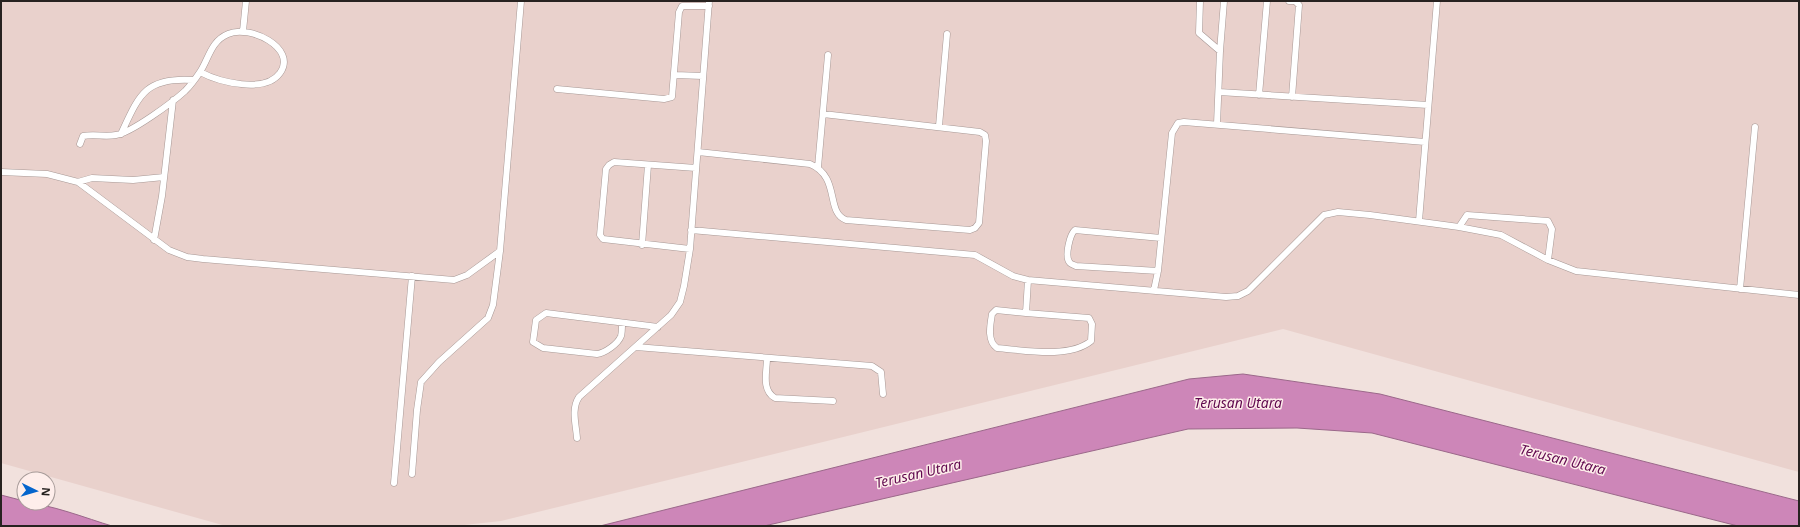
<svg xmlns="http://www.w3.org/2000/svg" width="1800" height="527" font-family="'Noto Sans',sans-serif">
<rect width="100%" height="100%" fill="#f1e1dd"/>
<path fill="#e9d1cc" d="M1 1H1799V472L1283 329 501 521 455 526H226L1 463Z"/>
<path fill="#cd86b8" stroke="#9b688a" d="M1243 374 1380 394 1799 501V526H1738L1372 433 1297 428 1188 429 764 526H600L1189 379Z
M1 495 24 501V503C48 503 88 519 112 526H1Z"/>
<g fill="none" stroke-linecap="round" stroke-linejoin="round">
<defs>
<path id="service" d="M1200 1 1199 33 1220 51
M1289 1H1295L1299 5 1292 97
M243 31 246 1
M675 75 703 76
M557 89 664 99 672 97 679 12 682 6H709
M1219 92 1428 105
M1259 95 1267 1
M1217 124 1220 51 1224 1
M939 126 947 34
M121 134C139 95 145 77 193 80
M80 144 83 136C94 134 106 137 116 135 131 133 173 102 185 91 190 86 196 78 200 72 209 58 211 41 228 34 249 24 298 48 280 73 265 94 219 82 200 72
M698 152 810 164C841 177 825 212 846 220L970 230 975 228 979 223 986 141 985 135 980 132 823 114
M818 167 828 55
M1 172 47 174 78 182 169 250 187 257 203 259 454 280 467 275 500 251
M78 182 92 178 133 180 164 177
M1419 221 1437 1
M1459 227 1467 215 1548 221 1552 229 1548 260
M691 230 975 255 1013 276 1028 280 1226 297 1238 296 1248 291 1324 215 1338 212 1370 215 1459 227 1501 235 1548 260 1576 271 1799 295
M154 240 162 196 173 100
M642 245 648 165
M690 249 603 239 600 235 606 169 609 165 614 162 696 168
M1158 271 1076 266C1074 265 1071 264 1070 263 1064 257 1070 234 1075 230L1161 238
M1740 289 1755 127
M1154 290 1158 271 1172 133 1178 123 1184 122 1425 142
M1026 313 996 310 992 314C990 326 987 341 997 348 1023 350 1069 359 1091 341L1092 324 1089 318 1026 313 1028 280
M622 323C622 327 622 333 621 336 618 344 605 353 597 354L543 348 533 342 536 320 546 313 658 327
M636 347 872 366 881 372 883 394
M767 358C767 371 761 390 775 398L833 401
M577 438C576 424 571 409 579 397L671 315 680 302 684 286 690 249 709 1
M412 474 417 410 421 382 439 362 488 318 493 305 500 251 521 1
M394 483 412 276"/>
</defs>
<use href="#service" stroke="#a79895" stroke-width="7"/>
<use href="#service" stroke="#fff" stroke-width="6"/>
</g>
<g text-anchor="middle" dominant-baseline="central" stroke-width="3" stroke-linejoin="round" paint-order="stroke">
<g font-size="14" font-style="italic" fill="#61094f" stroke="#feeeeb">
<text x="1238" y="402">Terusan Utara</text>
<text transform="translate(1563 459) rotate(14)">Terusan Utara</text>
<text transform="translate(918 473) rotate(-13)">Terusan Utara</text>
</g>
</g>
<rect width="1800" height="527" fill="none" stroke="#272220" stroke-width="4"/>
<g transform="translate(36 491) rotate(95)"><circle r="19" fill="#feeeeb" stroke="#a89c9a"/>
<path d="M0-3L7 15L0 10L-7 15Z" fill="#0565cd"/>
<text y="-6" font-size="11" font-weight="bold" text-anchor="middle" fill="#272220">N</text>
</g>
</svg>
